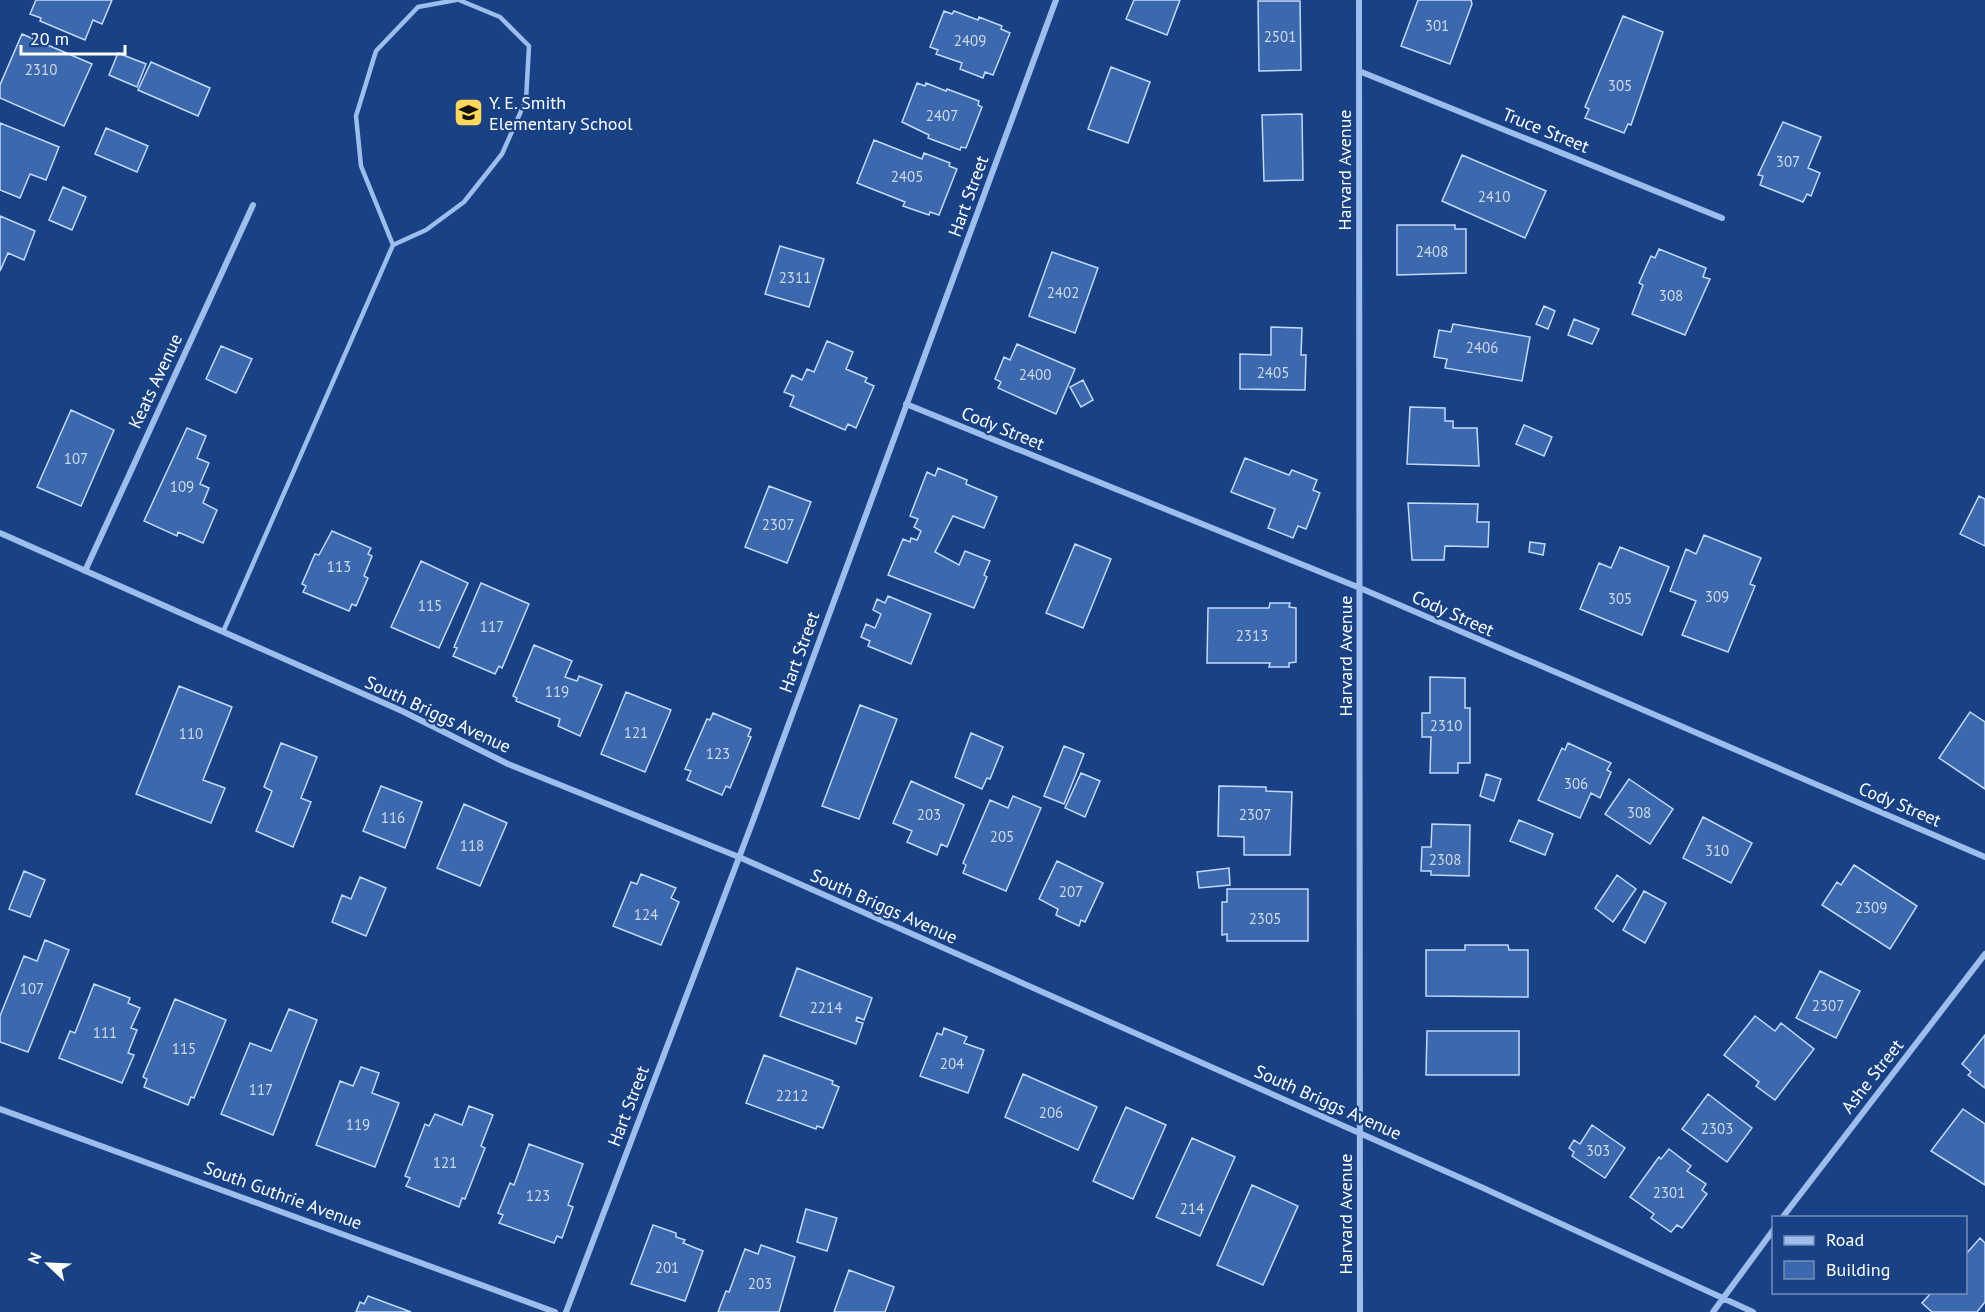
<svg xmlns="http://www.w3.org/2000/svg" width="1985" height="1312" font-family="'PT Sans',sans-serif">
<rect width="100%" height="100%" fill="#184285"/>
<path fill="#3c69ad" stroke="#c3d9f9" stroke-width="1.5" d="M36 0H112L102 24 93 20 85 40 40 21 41 18 30 14Z
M1134 0H1180L1167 35 1126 19Z
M1418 0H1471L1472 4 1450 64 1401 46Z
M1258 1H1300L1301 70 1259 71Z
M944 11 952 14 954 11 978 20 979 17 1002 26 1001 29 1010 33 993 75 985 72 983 78 960 69 962 63 936 54 938 50 930 47Z
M1623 16 1663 32 1631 125 1628 124 1624 133 1585 118 1589 109 1585 107Z
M22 34 92 64 64 126 0 98V85Z
M118 53 146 64 137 87 109 75Z
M151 62 210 88 198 116 138 90Z
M1111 67 1150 82 1128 143 1088 129Z
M917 83 925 86 926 83 946 91 947 89 979 101 978 105 982 107 966 148 961 147 960 150 928 138 929 135 902 122Z
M1302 114 1303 180 1264 181 1262 115Z
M1783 122 1821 137 1808 168 1820 173 1811 196 1807 194 1803 202 1760 185 1763 176 1758 175Z
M0 123 59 147 46 180 30 174 20 198 0 190Z
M106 128 148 146 137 172 95 154Z
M874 140 922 159 924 153 950 163 949 166 957 169 939 215 930 212 929 215 903 206 905 202 857 183Z
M1462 155 1546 191 1525 238 1442 201Z
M63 187 86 197 72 230 49 220Z
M0 216 35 231 24 260 8 253 0 271Z
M1397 225H1455V229H1466V273L1397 275Z
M780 246 824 259 809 307 765 294Z
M1659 249 1706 268 1703 277 1710 279 1685 335 1632 314 1643 285 1639 283 1651 256 1655 258Z
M1052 252 1098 268 1075 333 1029 316Z
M1544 306 1555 311 1548 329 1536 324Z
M1574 319 1599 329 1592 344 1568 335Z
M1453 324 1530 337 1522 381 1445 368 1447 359 1434 357 1439 330 1451 332Z
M1271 327 1302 328 1301 355H1306L1305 390 1240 389V354L1271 355Z
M827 341 853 352 846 369 867 378 865 382 874 386 856 428 848 424 845 430 790 406 794 396 784 392 792 375 802 380 807 369 814 372Z
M1017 344 1075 369 1056 414 998 388 1001 382 995 379 1004 357 1010 360Z
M221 346 252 359 236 393 206 379Z
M1083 380 1093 400 1081 407 1070 387Z
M1410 407 1445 408V421H1453V428H1477L1479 466 1407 464Z
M71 410 114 430 81 506 37 487Z
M1524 425 1552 437 1544 456 1516 444Z
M187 428 206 436 197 458 209 463 200 484 209 488 203 503 217 510 203 543 178 532 177 536 144 521Z
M1245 458 1289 475 1292 470 1317 480 1313 490 1320 493 1306 529 1298 526 1293 538 1268 528 1275 509 1231 492Z
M938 468 967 480 966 484 997 497 984 528 953 516 935 552 959 565 965 551 990 561 984 575 987 577 974 608 888 575 903 539 910 542 911 538 917 540 921 531 914 527 918 519 910 516 927 472 935 476Z
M769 486 811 502 787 563 745 547Z
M1979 496 1985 499V546L1960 534Z
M1408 503 1478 504 1477 522H1489L1488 547 1445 546 1444 560H1412Z
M332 531 371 548 368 554 372 556 364 576 368 578 356 606 352 604 349 611 303 592 306 586 302 584 315 554 319 555Z
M1704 535 1761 558 1750 584 1755 586 1728 652 1682 635 1696 601 1670 591 1686 549 1696 554Z
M1530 542 1545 544 1543 555 1529 552Z
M1075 544 1111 559 1083 628 1046 613Z
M1620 547 1669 567 1642 635 1580 609 1599 563 1611 568Z
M421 561 468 583 439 648 391 627Z
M481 583 529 604 502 668 499 666 495 674 453 656 457 648 454 647Z
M888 596 931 614 911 664 868 646 870 641 861 637 866 624 875 628 881 614 873 610 877 599 885 603Z
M1270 603H1290L1289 607 1296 608V662L1289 663V667H1269L1270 663H1207L1208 608H1269Z
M534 645 572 661 565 677 577 681 579 676 602 685 580 736 558 726 560 719 516 701 517 698 513 696Z
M1430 677 1465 678V708H1470V763H1458V773H1430L1431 737H1422V713H1430Z
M179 686 232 707 203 780 225 788 211 823 136 794Z
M626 692 671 710 645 772 601 754Z
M860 705 897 719 859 819 822 806Z
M1970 712 1985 722V789L1939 758Z
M713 713 751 729 748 736 751 737 730 788 726 786 722 795 687 780 691 771 685 769 707 719 710 720Z
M971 733 1003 747 990 779 987 778 982 789 955 777Z
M281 743 317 757 301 798 311 802 293 847 256 831 272 791 264 787Z
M1568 743 1611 763 1607 770 1611 772 1600 798 1591 793 1580 818 1538 800 1562 748 1565 750Z
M1064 746 1084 754 1064 804 1044 796Z
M1081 773 1100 781 1085 817 1065 808Z
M1486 774 1501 779 1494 801 1480 796Z
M1629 779 1673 809 1650 844 1605 814Z
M911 781 964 805 947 847 941 844 937 855 907 842 912 831 893 823Z
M381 786 422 802 405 848 363 831Z
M1219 786 1266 787V791L1292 792 1290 855H1244V837L1218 836Z
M1013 796 1041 808 1006 891 963 873 966 865 963 863 990 800 1008 808Z
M464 804 507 823 480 886 437 868Z
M1703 817 1752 843 1731 883 1683 858Z
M1519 820 1553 834 1545 855 1510 841Z
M1432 824 1470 825 1469 876 1431 875V871H1421L1422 847H1431Z
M1057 861 1103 883 1085 922 1081 920 1079 926 1056 915 1058 909 1039 899Z
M1854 865 1917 906 1890 949 1822 905 1837 882 1841 885Z
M1229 868 1230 885 1199 888 1197 872Z
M24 871 45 880 30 917 9 909Z
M641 874 676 888 671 898 679 902 661 945 613 926 631 882 637 884Z
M1617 875 1636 889 1613 922 1595 908Z
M360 877 386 888 366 936 332 922 342 895 351 899Z
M1227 889H1308V941H1227V934L1222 935V902H1227Z
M1644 891 1666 903 1645 943 1623 930Z
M45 940 69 950 28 1052 0 1042V1016L24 956 37 961Z
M1465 945H1508L1509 950H1528V997L1426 996V950H1465Z
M797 968 872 998 864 1020 857 1017 856 1021 863 1023 856 1044 780 1016Z
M1820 971 1860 991 1836 1038 1796 1018Z
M94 984 130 998 128 1003 140 1008 131 1028 137 1030 128 1053 134 1055 122 1083 59 1058 70 1031 75 1033Z
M175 999 226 1020 194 1098 191 1097 188 1105 144 1087 147 1079 143 1077Z
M289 1009 317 1020 273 1135 221 1114 250 1043 271 1051Z
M1755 1016 1775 1031 1781 1023 1814 1049 1775 1100 1756 1086 1759 1082 1724 1055Z
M944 1028 967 1037 964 1043 984 1050 968 1093 920 1076 937 1033 942 1035Z
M1427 1031H1519V1075H1426Z
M1985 1035V1088L1968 1075 1971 1072 1962 1064Z
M764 1055 833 1081 832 1084 839 1087 823 1128 817 1126 816 1129 746 1103Z
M361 1067 379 1073 372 1093 399 1103 375 1167 316 1145 340 1081 353 1086Z
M1023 1074 1097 1107 1078 1150 1005 1117Z
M1708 1094 1752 1128 1727 1162 1682 1129Z
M469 1106 493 1115 481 1146 485 1148 465 1199 462 1198 459 1207 406 1186 410 1178 405 1176 425 1124 429 1126 435 1114 462 1125Z
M1126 1107 1166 1125 1133 1199 1093 1181Z
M1963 1109 1985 1124V1185L1931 1151Z
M1592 1125 1625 1148 1605 1178 1572 1156 1574 1152 1569 1148 1574 1140 1580 1144Z
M1192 1138 1235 1157 1200 1236 1156 1217Z
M529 1144 583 1164 568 1205 573 1207 562 1238 557 1236 554 1243 499 1223 503 1215 498 1213 510 1183 514 1185Z
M1669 1149 1691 1166 1687 1171 1706 1184 1702 1190 1707 1194 1682 1228 1677 1225 1671 1232 1651 1218 1654 1214 1630 1197 1659 1157 1661 1159Z
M1252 1185 1298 1206 1263 1285 1217 1265Z
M806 1209 837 1218 827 1251 797 1242Z
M653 1225 676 1233V1237L685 1240 683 1243 703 1251 685 1301 631 1284Z
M1980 1238 1985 1243V1302L1977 1312H1932L1922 1303 1932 1292H1966V1254Z
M761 1245 795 1257 779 1312H718L726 1291 729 1292 745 1249 758 1254Z
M849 1270 894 1287 885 1312H834Z
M368 1296 411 1312H356L360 1302 364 1304Z"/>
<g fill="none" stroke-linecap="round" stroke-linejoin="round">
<path stroke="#9dbded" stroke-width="4.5" d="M393 245 361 166 356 116 376 51 418 7 456 0
M223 632 393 245 426 230 464 202 502 154 526 100 529 46 500 17 459 0"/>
<path stroke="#9dbded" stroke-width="6" d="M1359 0 1360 1312
M1359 71 1722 218
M906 404 1360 588 1985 857
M0 533 402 711 508 764 739 857 1481 1187 1753 1312
M85 571 253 205
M0 1109 555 1312
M1782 1218 1985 954
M566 1312 751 826 1056 0
M1713 1312 1774 1229"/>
</g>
<defs>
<symbol id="school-square" viewBox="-11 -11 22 22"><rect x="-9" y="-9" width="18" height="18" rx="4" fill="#ffd859" stroke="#184285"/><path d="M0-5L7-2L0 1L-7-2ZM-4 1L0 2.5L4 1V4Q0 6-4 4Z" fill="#111"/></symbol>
</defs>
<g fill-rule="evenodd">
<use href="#school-square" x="452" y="96" width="33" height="33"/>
</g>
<g text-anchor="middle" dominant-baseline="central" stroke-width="4.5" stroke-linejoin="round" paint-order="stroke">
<g font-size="15" fill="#cedaea">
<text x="1437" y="25">301</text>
<text x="1280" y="36">2501</text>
<text x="970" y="40">2409</text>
<text x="41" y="69">2310</text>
<text x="1620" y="85">305</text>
<text x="942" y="115">2407</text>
<text x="1788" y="161">307</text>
<text x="907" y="176">2405</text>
<text x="1494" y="196">2410</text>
<text x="1432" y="251">2408</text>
<text x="795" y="277">2311</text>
<text x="1063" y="292">2402</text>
<text x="1671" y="295">308</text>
<text x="1482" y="347">2406</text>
<text x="1273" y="372">2405</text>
<text x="1035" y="374">2400</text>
<text x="76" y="458">107</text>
<text x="182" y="486">109</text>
<text x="778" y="524">2307</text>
<text x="339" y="566">113</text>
<text x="1717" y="596">309</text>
<text x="1620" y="598">305</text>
<text x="430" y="605">115</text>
<text x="492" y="626">117</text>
<text x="1252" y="635">2313</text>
<text x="557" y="691">119</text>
<text x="1446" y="725">2310</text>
<text x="636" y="732">121</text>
<text x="191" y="733">110</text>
<text x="718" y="753">123</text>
<text x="1576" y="783">306</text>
<text x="1639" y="812">308</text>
<text x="929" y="814">203</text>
<text x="1255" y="814">2307</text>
<text x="393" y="817">116</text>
<text x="1002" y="836">205</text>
<text x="472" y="845">118</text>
<text x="1717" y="850">310</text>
<text x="1445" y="859">2308</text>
<text x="1071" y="891">207</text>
<text x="1871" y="907">2309</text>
<text x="646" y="914">124</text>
<text x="1265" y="918">2305</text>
<text x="32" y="988">107</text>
<text x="1828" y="1005">2307</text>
<text x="826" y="1007">2214</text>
<text x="105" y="1032">111</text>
<text x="184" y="1048">115</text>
<text x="952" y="1063">204</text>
<text x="261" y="1089">117</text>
<text x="792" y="1095">2212</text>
<text x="1051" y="1112">206</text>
<text x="358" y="1124">119</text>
<text x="1717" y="1128">2303</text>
<text x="1598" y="1150">303</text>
<text x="445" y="1162">121</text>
<text x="1669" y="1192">2301</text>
<text x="538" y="1195">123</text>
<text x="1192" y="1208">214</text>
<text x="667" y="1267">201</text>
<text x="760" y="1283">203</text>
</g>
<g font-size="18" fill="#fff" stroke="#184285" text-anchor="start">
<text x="489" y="102">Y. E. Smith<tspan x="489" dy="21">Elementary School</tspan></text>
</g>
<g font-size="18" fill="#fff" stroke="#184285">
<text transform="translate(1546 130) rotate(22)">Truce Street</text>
<text transform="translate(1344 170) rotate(-90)">Harvard Avenue</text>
<text transform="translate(968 196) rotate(-70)">Hart Street</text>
<text transform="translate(155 381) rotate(-65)">Keats Avenue</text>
<text transform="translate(1003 428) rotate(22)">Cody Street</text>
<text transform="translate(1453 613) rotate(24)">Cody Street</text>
<text transform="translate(799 652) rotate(-70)">Hart Street</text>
<text transform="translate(1345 656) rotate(-90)">Harvard Avenue</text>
<text transform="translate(438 714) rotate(25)">South Briggs Avenue</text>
<text transform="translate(1900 804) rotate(23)">Cody Street</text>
<text transform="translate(884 906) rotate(24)">South Briggs Avenue</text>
<text transform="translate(1872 1076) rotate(-52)">Ashe Street</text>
<text transform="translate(1328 1102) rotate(24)">South Briggs Avenue</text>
<text transform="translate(628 1106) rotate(-69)">Hart Street</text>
<text transform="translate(283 1195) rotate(20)">South Guthrie Avenue</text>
<text transform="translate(1345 1214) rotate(-90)">Harvard Avenue</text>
</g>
</g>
<rect x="1772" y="1216" width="195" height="78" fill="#184285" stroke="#748eb6" stroke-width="1.5"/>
<rect x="1784" y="1236" width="30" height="9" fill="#9dbded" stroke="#748eb6" stroke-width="1.5"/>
<text x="1826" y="1246" font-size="18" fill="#ffffff">Road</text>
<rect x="1784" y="1261" width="30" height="18" fill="#3c69ad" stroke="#748eb6" stroke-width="1.5"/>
<text x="1826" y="1276" font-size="18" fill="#ffffff">Building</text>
<g transform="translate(48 1264) rotate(293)" stroke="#184285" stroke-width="4.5" paint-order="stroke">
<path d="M0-4.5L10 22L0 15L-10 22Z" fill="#ffffff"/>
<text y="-9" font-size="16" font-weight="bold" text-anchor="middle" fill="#ffffff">N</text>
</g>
<path d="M21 45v9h104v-9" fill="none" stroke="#ffffff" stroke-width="3"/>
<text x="30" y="45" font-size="18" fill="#ffffff" stroke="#184285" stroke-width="4.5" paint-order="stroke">20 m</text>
</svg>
